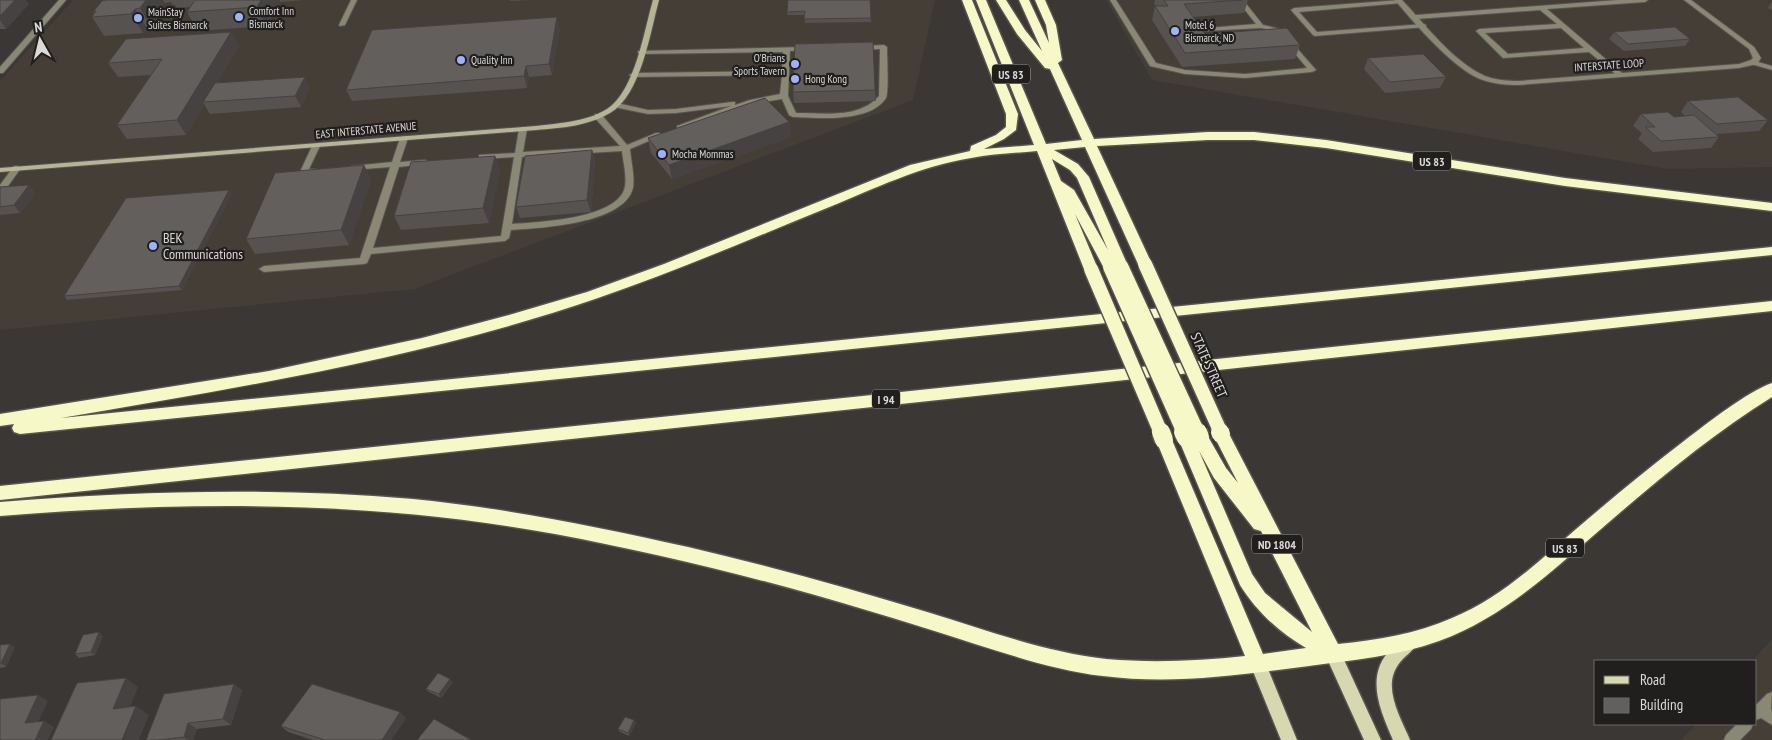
<svg xmlns="http://www.w3.org/2000/svg" width="1772" height="740" font-family="'PT Sans Narrow',sans-serif">
<rect width="100%" height="100%" fill="#3a3735"/>
<path fill="#443e36" d="M73 0H935L913 100 414 289 0 330V81Z
M1106 0H1772V167L1668 169 1152 80Z
M1772 639V740H1681L1696 724H1756V661H1752Z"/>
<g fill="none" stroke-linecap="round" stroke-linejoin="round">
<defs>
<path id="lane" d="M351 0H357L345 25 340 26 339 25Z
M1110 0H1116L1156 63 1185 70 1245 74 1307 68 1276 31 1261 28 1205 31V29L1207 28 1256 24 1237 0H1243L1263 25 1280 29 1316 70 1312 72 1245 78 1185 74 1150 66Z
M1400 0 1403 2 1402 3 1299 12 1317 32 1424 24 1426 25V27L1315 36 1313 35 1291 10 1294 8Z
M1618 0H1648L1645 2 1547 9 1622 73 1623 75 1619 77 1589 52 1503 58 1476 31 1479 29 1557 24 1540 10 1416 19 1413 17 1416 15ZM1561 28 1584 48 1508 54 1485 33Z
M884 45 887 47C887 56 889 92 886 98 870 123 818 118 793 117L789 115 782 99 752 104 680 130H677V126L731 106 676 113 648 114 614 107 613 105 617 103 648 110 676 109 732 102H735V105L750 100 780 94 782 75 633 77 629 75 633 73 782 71 783 52 640 54 638 53V51L807 47 809 48V50L790 51 788 96 796 113C824 113 859 119 879 96L880 49 861 50 857 48 861 46Z
M1751 60 1772 66V70L1751 64Z
M595 114H601L627 145 656 133H659L663 135 630 149C631 161 635 176 633 188 624 224 541 228 511 230L509 238 505 241 371 254 367 263 364 264 264 272 259 269 264 266 360 258 390 167 352 170 348 168 352 166 392 162 400 138 404 136 408 138 400 162 425 160 429 162 425 164 399 167 373 248 501 236 514 157 482 159H479V155L515 153 519 129 523 127 527 129 523 152 620 146 595 118ZM622 151C623 162 628 179 624 190 613 219 539 222 512 224L522 157Z
M313 144H316L320 146 309 169H315L319 171 315 173 301 174 300 172Z
M14 166H17L21 168 3 193 0 194V185Z
M1772 692 1771 709 1772 710V725L1761 718 1756 720V705L1767 694Z
M1737 724H1753L1751 729 1740 740H1724L1726 735Z"/>
<path id="street" d="M59 0H66L3 73H0V67Z
M1395 0H1402C1425 24 1453 62 1485 76 1495 80 1508 81 1519 81L1739 64 1751 60 1753 58 1749 49 1684 0H1691L1754 47 1761 58 1757 64 1739 68 1519 85C1506 85 1493 84 1480 79 1453 68 1414 23 1395 0Z"/>
<path id="secondary" d="M653 0H659C650 33 641 95 610 113 588 126 561 128 536 130L0 172V168L536 126C560 123 586 122 607 109 635 91 644 31 653 0Z"/>
<path id="primary" d="M1411 634 1417 636 1419 641C1414 651 1404 656 1398 665 1382 688 1401 718 1410 740H1393C1380 710 1364 675 1392 648 1398 642 1404 637 1411 634Z
M1333 647 1339 649 1381 740H1364L1325 654 1327 649Z
M1258 656 1264 659 1297 740H1281L1250 664 1252 659Z"/>
<path id="highway" d="M962 0H972L1018 114 1016 130 1004 139 984 149 1034 145 976 0H986L1046 144 1082 140 1050 69 1045 68 1017 34 996 0H1006L1025 30 1042 51 1019 0H1029L1049 43 1046 25 1035 0H1045L1056 25 1062 60 1058 63 1094 139 1208 132H1254L1326 140 1565 178 1772 203V211L1565 186 1326 148 1254 140H1208L1097 146 1152 264 1150 267H1140L1138 264 1085 147 1054 150 1078 164 1089 177 1128 266 1126 269 1121 271 1116 269 1110 272 1105 270 1075 214 1098 269 1096 272H1086L1084 269 1037 151C1015 153 992 154 971 158 920 166 874 189 827 208 751 239 676 271 598 298 424 358 241 387 61 418L1772 247V255L20 434 14 432 12 428 14 424 0 426V414L269 371 422 338 509 315 587 292 664 264 910 165 970 151 971 146 996 135 1006 127V114ZM1052 159 1070 170 1077 178 1108 250 1074 190 1061 181Z
M1772 301V311L0 500V486Z
M1772 383V397C1713 434 1660 478 1608 523 1555 568 1505 617 1439 641 1397 656 1353 660 1309 666 1241 675 1172 685 1103 676 1059 671 1017 657 975 644 939 632 903 621 866 610 764 579 660 554 555 534 369 500 187 501 0 516V502C138 491 275 487 413 499 505 508 598 527 688 547 769 566 848 588 927 612 986 630 1045 652 1106 659 1152 663 1199 661 1245 656L1156 440 1158 436 1164 434 1170 436 1172 440 1263 654 1306 648C1280 633 1256 611 1240 585L1178 438 1180 434 1186 432 1193 436 1194 433 1200 431 1206 433 1226 468 1238 483 1213 434 1215 430 1221 428 1227 430 1338 644C1377 640 1416 634 1452 618 1499 599 1537 563 1575 530 1610 500 1646 470 1684 441 1705 425 1748 391 1772 383ZM1199 451 1214 478 1254 529 1261 531 1312 632 1265 593 1252 574Z"/>
</defs>
<use href="#lane" stroke="#575452" stroke-width="2"/>
<use href="#street" stroke="#575452" stroke-width="2"/>
<use href="#secondary" stroke="#575452" stroke-width="2"/>
<use href="#primary" stroke="#575452" stroke-width="3"/>
<use href="#highway" stroke="#575452" stroke-width="3"/>
<use href="#lane" fill="#888875" fill-rule="evenodd"/>
<use href="#street" fill="#888875" fill-rule="evenodd"/>
<use href="#secondary" fill="#b5b596" fill-rule="evenodd"/>
<use href="#primary" fill="#d7d8b0" fill-rule="evenodd"/>
<use href="#highway" fill="#f7f8c7" fill-rule="evenodd"/>
<defs>
<path id="highway-bridge-far1" d="M1145 264 1221 433
M1121 266 1198 433
M1110 267 1184 433
M1091 269 1161 433"/>
<path id="highway-bridge" d="M1161 432 1164 440
M1183 432 1186 438
M1198 432 1200 437
M1220 432 1221 434"/>
</defs>
<use href="#highway-bridge-far1" stroke="#575452" stroke-width="17" stroke-linecap="butt"/>
<use href="#highway-bridge" stroke="#575452" stroke-width="21" stroke-linecap="butt"/>
<use href="#highway-bridge-far1" stroke="#f7f8c7" stroke-width="14"/>
<use href="#highway-bridge" stroke="#f7f8c7" stroke-width="18"/>
</g>
<path fill="#555250" d="M0 0 29 4 6 29H0Z
M104 0H304L280 2 266 26 198 31 187 12 190 7 177 8 175 5H173L171 2 165 3 157 13 159 17 151 27 147 28 143 33 104 36 92 17 94 14 93 12Z
M510 0H530L510 1Z
M870 0 871 22 805 23V15H787V12Z
M1155 0H1248L1244 13 1193 17 1205 34 1300 45 1295 59 1182 67 1152 20 1155 6H1156L1154 4Z
M1772 2V10L1768 8Z
M560 28 552 75 529 77 527 88 352 101 346 90Z
M231 32 239 46 217 82 310 88 301 107 210 114 204 104 186 135 127 139 117 125 151 75 118 77 108 63Z
M1614 32 1690 39 1685 46 1624 51 1609 39Z
M1368 58 1446 77 1440 88 1385 93 1364 69Z
M875 90 876 101 794 103 793 92Z
M1688 101 1768 120 1759 131 1717 134 1719 137 1711 148 1653 152 1638 139 1642 133 1633 126 1641 114 1674 117 1685 116 1681 112Z
M789 122 791 137 672 179 651 153 648 138Z
M592 150 595 162 591 212 520 218 516 207Z
M495 156 500 170 489 223 401 230 394 216Z
M364 165 371 180 349 245 255 254 246 239Z
M29 185 35 193 20 213 0 215V187Z
M229 190 232 194 182 290 67 300 64 296Z
M103 636 95 655 79 658 75 654Z
M0 645 15 647 6 667 0 668Z
M453 682 441 698 429 692 426 689Z
M242 690 231 725 197 729 193 740H146Z
M406 718 391 740H313L288 732 281 726Z
M634 720 636 723 629 736 620 732 618 729Z"/>
<path fill="#454241" d="M15 0H26L29 4 6 29 0 20V16Z
M145 0H163L165 3 157 13 159 17 151 27 140 8Z
M261 0H280V2L266 26 257 7Z
M135 9 147 28 143 33 131 14Z
M557 17 560 28 552 75 549 64Z
M231 32 239 46 205 102H203L204 104 186 135 177 120Z
M526 66 529 77 527 88 524 76Z
M305 77 310 88 301 107 295 96Z
M789 122 791 137 672 179 669 165Z
M592 150 595 162 591 212 587 200Z
M495 156 500 170 489 223 483 208Z
M364 165 371 180 349 245 341 230Z
M29 185 35 193 20 213 14 205Z
M229 190 232 194 182 290 179 286Z
M99 632 103 636 95 655 91 652Z
M10 644 15 647 6 667 1 663Z
M126 678 138 687 126 718 113 709Z
M450 679 453 682 441 698 439 694Z
M234 684 242 690 231 725 223 719Z
M38 695 48 701 35 729 25 723Z
M136 706 149 715 139 740H123Z
M400 712 406 718 391 740H382Z
M634 720 636 723 629 736 628 733Z
M44 721 54 727 48 740H35Z
M188 723 197 729 193 740H188L184 737Z"/>
<path fill="#635f5d" stroke="#454241" d="M0 0H15L0 16Z
M106 0H146L140 8 135 9 131 14 92 17 96 11 93 12 102 1Z
M195 0H261L257 7 187 12Z
M788 0H870L871 18 804 19 805 11 787 12Z
M1164 0H1242L1184 4 1205 34 1287 28 1300 45 1185 53 1155 6H1168Z
M557 17 549 64 526 66 524 76 346 90 372 30Z
M1675 27 1690 39 1628 44 1614 32Z
M231 32 177 120 117 125 162 59 108 63 126 39Z
M873 42 875 90 793 92 795 44Z
M1423 54 1446 77 1390 82 1368 58Z
M305 77 295 96 203 102 215 83Z
M1738 97 1768 120 1717 124 1688 101Z
M765 98 789 122 669 165 648 138Z
M1668 112 1674 117 1694 115 1719 137 1661 141 1645 127H1655L1641 114Z
M592 150 587 200 516 207 525 156Z
M495 156 483 208 394 216 411 162Z
M364 165 341 230 246 239 275 173Z
M29 185 14 205 0 207V187Z
M229 190 179 286 64 296 126 198Z
M99 632 91 652 75 654 83 635Z
M10 644 1 663 0 664V645Z
M438 673 450 679 439 694 426 689Z
M126 678 113 709 136 706 122 740H51L77 683Z
M234 684 223 719 188 723 184 737 157 740H146L164 694Z
M312 684 400 712 382 740H325L281 726Z
M38 695 25 723 44 721 35 740H0V699Z
M625 717 634 720 628 733 618 729Z
M434 719 471 740H417Z"/>
<g fill="#9fb3fd" stroke="#201f1e" stroke-width="2">
<circle cx="239" cy="17" r="5"/>
<circle cx="138" cy="18" r="5"/>
<circle cx="1175" cy="31" r="5"/>
<circle cx="461" cy="60" r="5"/>
<circle cx="795" cy="64" r="5"/>
<circle cx="795" cy="79" r="5"/>
<circle cx="662" cy="154" r="5"/>
<circle cx="153" cy="246" r="5"/>
</g>
<g text-anchor="middle" dominant-baseline="central" stroke-width="4.5" stroke-linejoin="round" paint-order="stroke">
<g font-size="11" fill="#dbdad8" stroke="#201f1e" text-anchor="start">
<text x="249" y="11">Comfort Inn<tspan x="249" dy="13">Bismarck</tspan></text>
<text x="148" y="12">MainStay<tspan x="148" dy="13">Suites Bismarck</tspan></text>
<text x="1185" y="25">Motel 6<tspan x="1185" dy="13">Bismarck, ND</tspan></text>
<text x="785" y="58" text-anchor="end">O'Brians<tspan x="785" dy="13">Sports Tavern</tspan></text>
<text x="471" y="60">Quality Inn</text>
<text x="805" y="79">Hong Kong</text>
<text x="672" y="154">Mocha Mommas</text>
</g>
<g font-size="11" fill="#dbdad8" stroke="#201f1e">
<text transform="translate(1609 65) rotate(-4)">INTERSTATE LOOP</text>
<text transform="translate(366 130) rotate(-5)">EAST INTERSTATE AVENUE</text>
</g>
<g fill="#201f1e" stroke="#a3a2a0" stroke-width="1">
<rect x="992" y="64.5" width="38" height="19" rx="4"/>
<rect x="1413" y="151.5" width="38" height="19" rx="4"/>
<rect x="872" y="389.5" width="28" height="19" rx="4"/>
<rect x="1252" y="534.5" width="50" height="19" rx="4"/>
<rect x="1546" y="538.5" width="38" height="19" rx="4"/>
</g>
<g font-size="12" font-weight="bold" fill="#dbdad8">
<text x="1011" y="74">US 83</text>
<text x="1432" y="161">US 83</text>
<text x="886" y="399">I 94</text>
<text x="1277" y="544">ND 1804</text>
<text x="1565" y="548">US 83</text>
</g>
<g font-size="14" fill="#dbdad8" stroke="#201f1e" text-anchor="start">
<text x="163" y="238">BEK<tspan x="163" dy="16">Communications</tspan></text>
</g>
<g font-size="14" fill="#dbdad8" stroke="#201f1e">
<text transform="translate(1209 365) rotate(66)">STATE STREET</text>
</g>
</g>
<rect x="1594" y="660" width="162" height="65" fill="#201f1e" stroke="#6b6a68"/>
<rect x="1604" y="676" width="25" height="8" fill="#d7d8b0" stroke="#6b6a68"/>
<text x="1640" y="685" font-size="15" fill="#dbdad8">Road</text>
<rect x="1604" y="698" width="25" height="15" fill="#635f5d" stroke="#6b6a68"/>
<text x="1640" y="710" font-size="15" fill="#dbdad8">Building</text>
<g transform="translate(40 40) rotate(352)" stroke="#201f1e" stroke-width="4" paint-order="stroke">
<path d="M0-4L9 19L0 12L-9 19Z" fill="#dbdad8"/>
<text y="-8" font-size="14" font-weight="bold" text-anchor="middle" fill="#dbdad8">N</text>
</g>
</svg>
